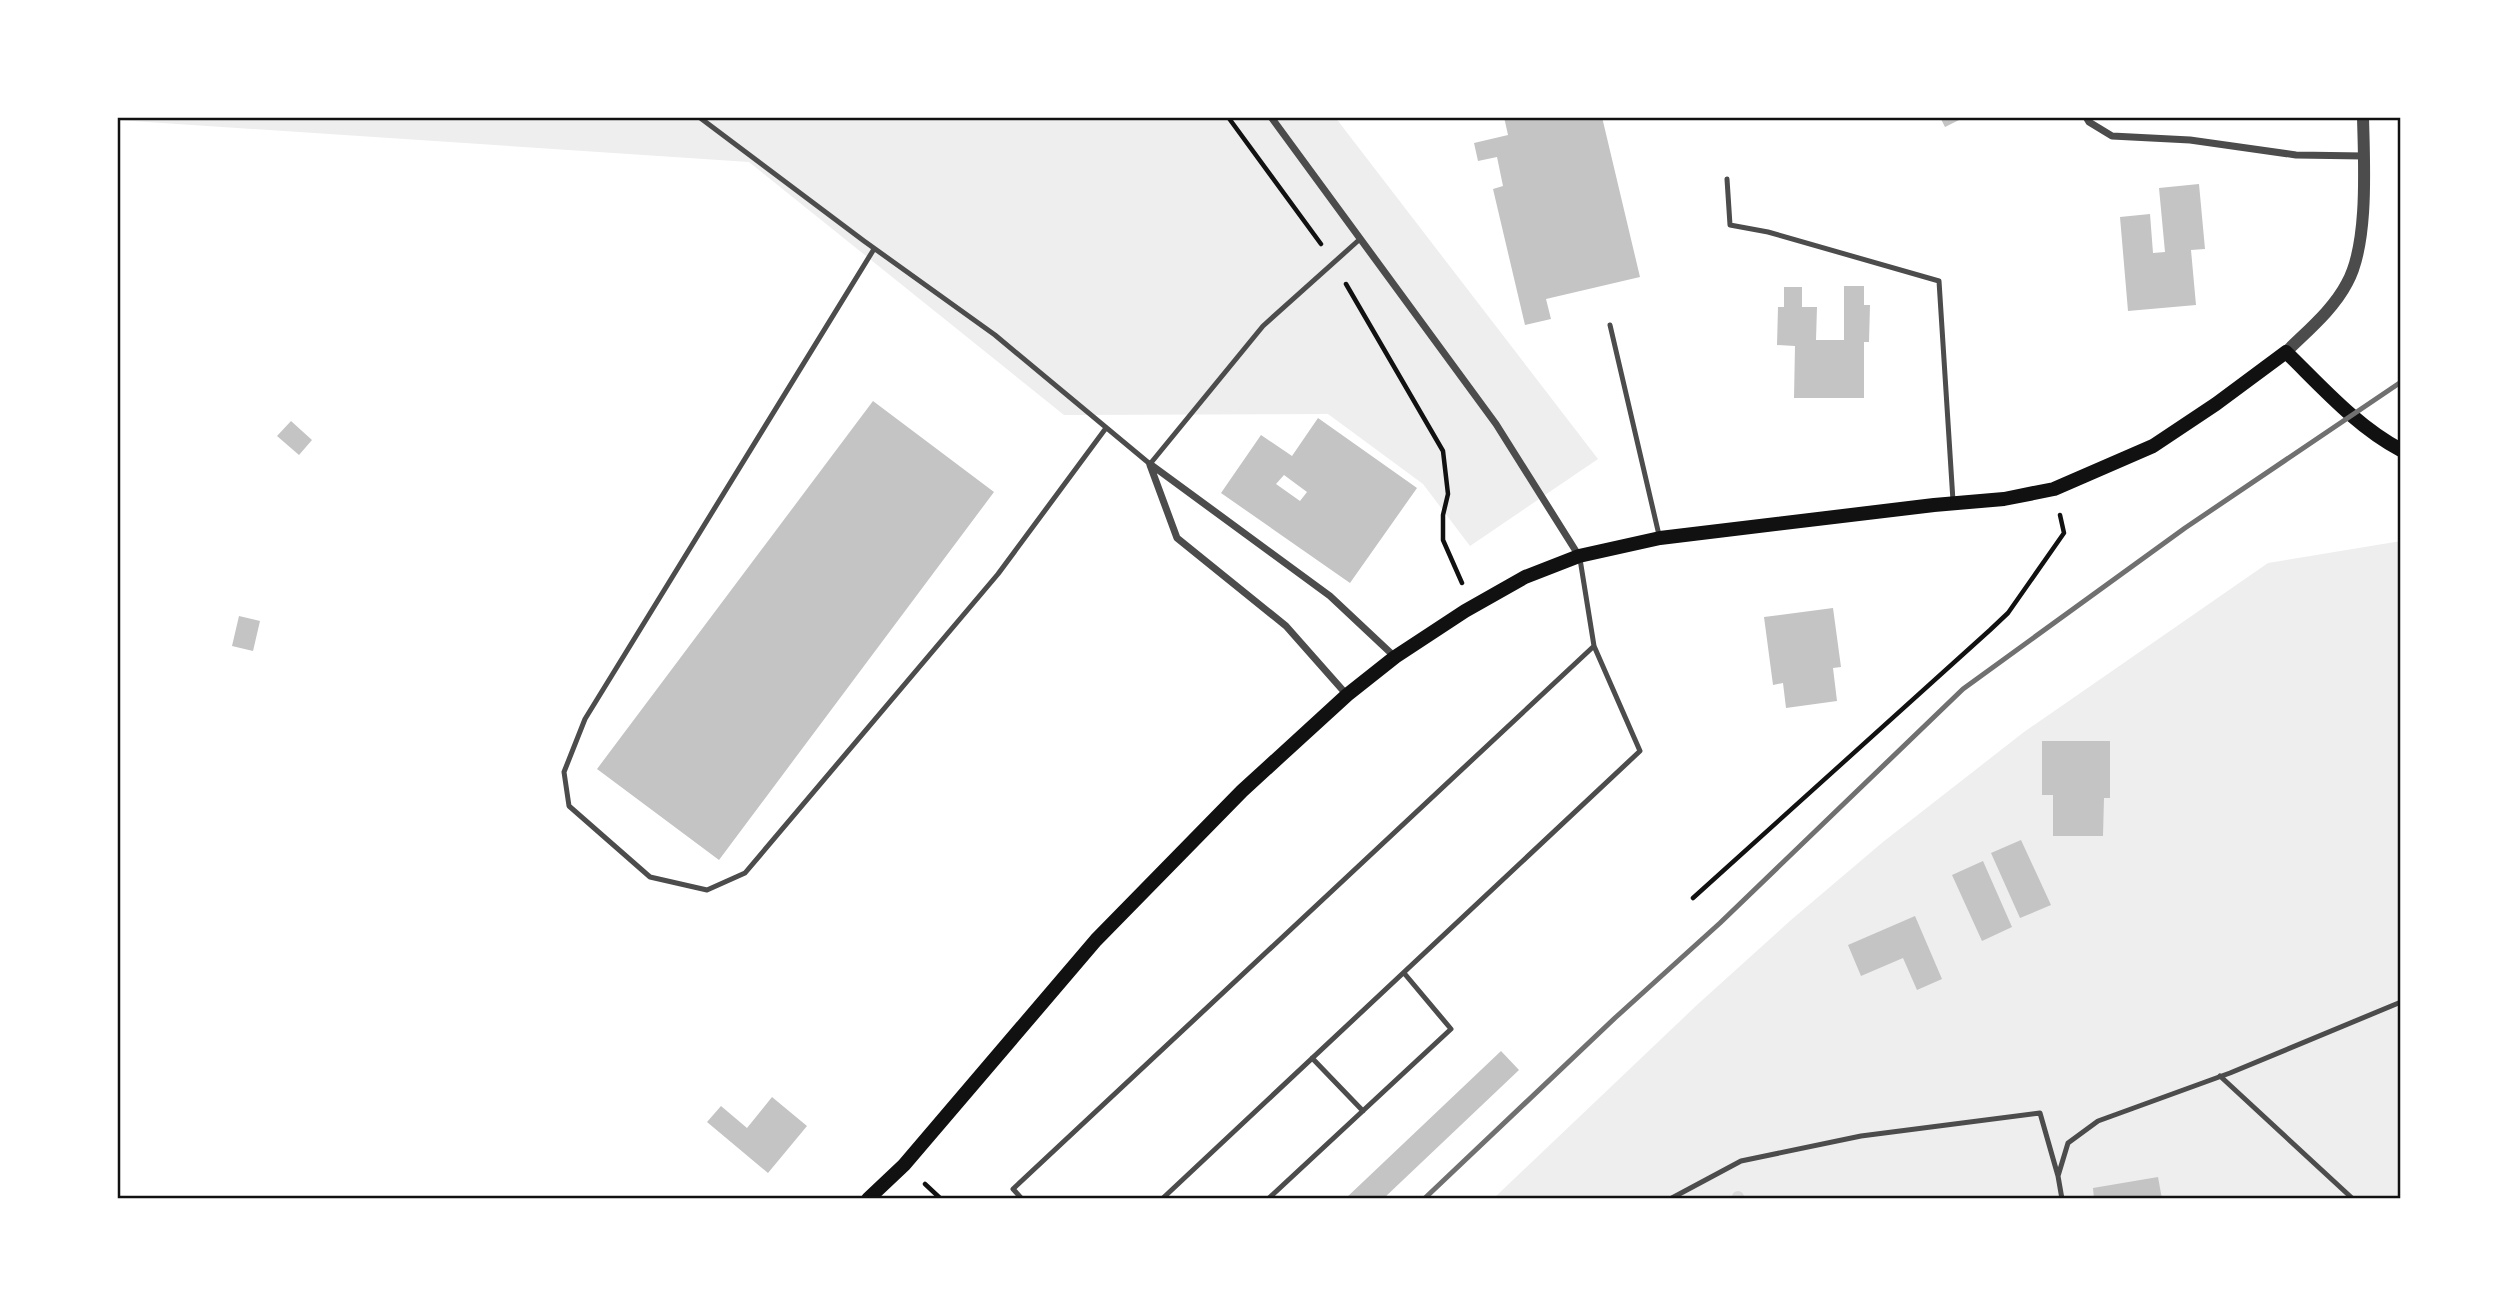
<svg xmlns="http://www.w3.org/2000/svg" width="2518" height="1316" font-family="'Fira Sans',sans-serif">
<rect width="100%" height="100%" fill="#fff"/>
<path fill="#eee" d="M117 117H1335L1598 459 1470 546 1423 484 1328 414 1064 415 749 162 117 120Z
M2401 541V1199H1493L1698 1004 1791 920 1883 842 2024 732 2268 563Z"/>
<g fill="none" stroke-linecap="round" stroke-linejoin="round">
<path stroke="#d9d9d9" stroke-width="12" d="M1738 1197V1199"/>
</g>
<path fill="#c4c4c4" fill-rule="evenodd" d="M1504 117H1602L1640 277 1546 299 1551 319 1525 325 1493 189 1503 186 1497 157 1478 161 1474 143 1508 135Z
M1940 117H1965L1945 127Z
M2199 184 2205 249 2191 250 2196 305 2128 311 2120 217 2150 214 2153 253 2165 252 2159 188Z
M1844 286H1864V305H1870L1869 342H1864V398H1794L1795 346 1777 345 1778 307H1784V287H1802V307H1817L1816 340H1844Z
M873 401 994 492 719 860 597 769Z
M1318 418 1417 488 1350 583 1221 493 1261 435 1292 456ZM1284 475 1307 492 1300 501 1276 484Z
M291 421 312 440 299 455 277 436Z
M1833 608 1841 667 1833 668 1837 701 1786 708 1783 683 1773 685 1764 617Z
M239 616 260 621 253 651 232 646Z
M2042 741H2110V798H2104L2103 836H2053V795H2042Z
M2021 840 2051 905 2020 918 1991 853Z
M1983 861 2012 927 1982 941 1952 875Z
M1915 916 1942 979 1917 990 1903 958 1861 976 1848 945Z
M1501 1051 1519 1070 1383 1199H1345Z
M772 1097 807 1126 768 1173 707 1122 721 1106 747 1128Z
M2158 1177 2162 1199H2094L2093 1188Z"/>
<g fill="none" stroke-linecap="round" stroke-linejoin="round">
<path stroke="#111" stroke-width="4.5" d="M1228 117 1321 244
M1346 284 1443 451 1448 494 1443 515V540L1462 583
M1693 898 1990 630 2008 613 2064 533 2060 515
M925 1184 941 1199"/>
<path stroke="#4c4c4c" stroke-width="5" d="M699 117 864 241 995 335 1150 464 1263 326 1360 239
M1727 179 1730 225 1768 232 1939 281 1953 501
M874 249 585 719 564 772 569 806 650 877 707 890 745 873 998 574 1106 428
M1610 325 1659 535
M1312 1058 1363 1111
M2220 1076 2353 1199
M1022 1199 1013 1189 1594 646
M1162 1199 1640 751 1594 646 1580 559
M1268 1199 1451 1029 1404 973
M1670 1199 1741 1161 1861 1136 2040 1113 2058 1176
M2062 1199 2058 1176 2068 1143 2098 1121 2230 1073 2401 1002"/>
<path stroke="#4c4c4c" stroke-width="7" d="M1271 117 1496 424 1579 556
M2086 117 2089 122 2112 136 2190 140 2296 155 2364 156
M1150 464 1330 596 1395 657
M1150 465 1177 538 1286 626 1347 695"/>
<path stroke="#4c4c4c" stroke-width="12" d="M2286 352C2307 331 2333 310 2347 283 2369 244 2364 162 2363 117"/>
<path stroke="#111" stroke-width="14" d="M868 1199 904 1165 1096 940 1242 791 1347 695 1395 657 1465 611 1525 577 1579 556 1660 538 1934 505 2004 499 2054 489 2153 446 2216 404 2286 352C2322 387 2356 426 2401 450"/>
<path stroke="#707070" stroke-width="5" d="M1424 1199 1616 1017 1720 923 1963 689 2185 528 2401 382"/>
</g>
<rect width="2518" height="1316" fill="none" stroke="#ffffff" stroke-width="238"/>
<rect x="119" y="119" width="2280" height="1078" fill="none" stroke="#111" stroke-width="2.5"/>
</svg>
